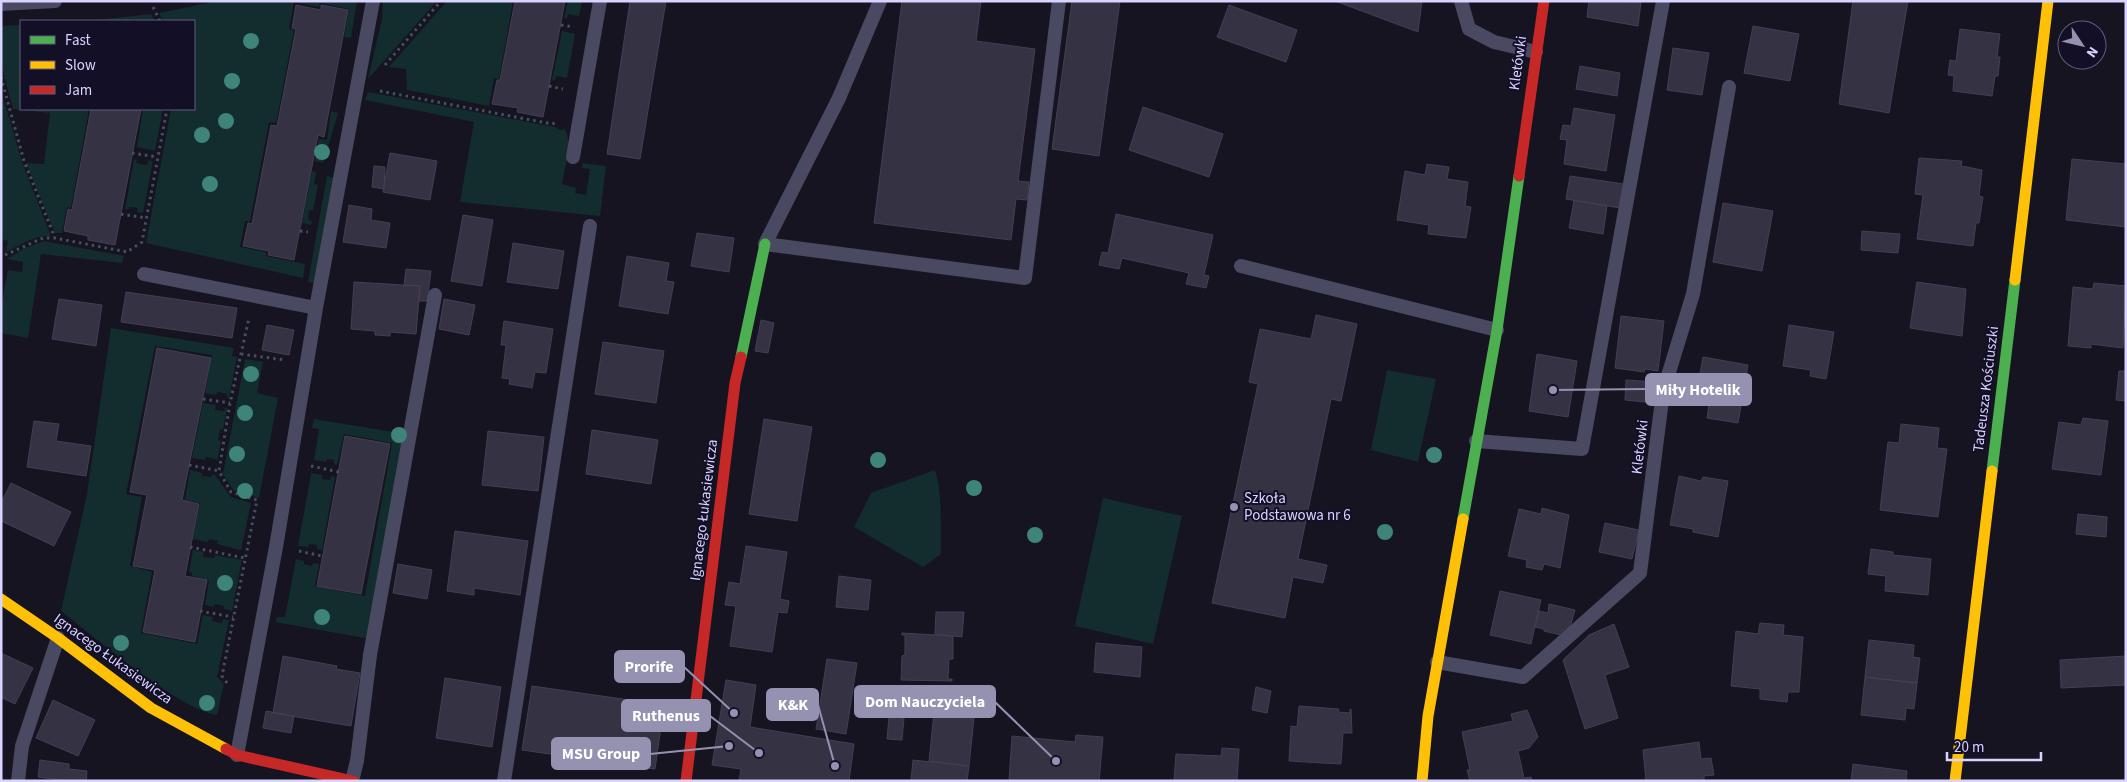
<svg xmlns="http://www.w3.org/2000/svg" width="2127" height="782" font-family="'Source Sans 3',sans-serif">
<rect width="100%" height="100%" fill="#161421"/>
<path fill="#132c2d" d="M217 1H357L351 38 344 37 349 9 320 3 319 7 294 2 289 29 294 30 276 123 269 122 250 222 245 221 240 247 266 252V256L305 264 303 278 146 243 171 109H194V21H163L159 13Z
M383 1H437L368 79 382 19Z
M447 1H513L499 79 494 78 489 106 407 90 406 69 389 67Z
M568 1H582L579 16 568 14 567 18H564Z
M151 14 155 21H87Z
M21 25V109H89L71 208 67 207 62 233H55L26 163 44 164 50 113 13 109 1 65V26Z
M562 31 575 34 567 78 556 76 555 80H552Z
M1 90 22 162 51 236C34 235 21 245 6 252L8 241 1 239Z
M368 92 555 127 560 130 565 129C573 146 565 166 562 184L576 188 575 193 586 195 590 169 582 168V163L606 166 600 216 460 202 474 122 365 100Z
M143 109H163L155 151 137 147Z
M331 111 338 113 323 163 315 161 319 139 327 140Z
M134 159 137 160 136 163 147 165 148 160 153 161 143 213 137 212 138 208 129 207V209H125Z
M312 171 316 172 314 184 318 185 313 210H309L308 220 312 221 311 225 302 223Z
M327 176 336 178 317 284 308 282Z
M44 241 124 256 122 263 41 254 28 338 1 333V307L8 270 22 272 23 262 7 259 25 248Z
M111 328 234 348 232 356 237 357 229 398 227 397V394L218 392 216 395 205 393 212 355 155 346 126 494 142 497 130 566 152 572 141 633 197 644 203 615 213 617 212 621 222 623 223 619 229 620 217 677 224 684 217 715C178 709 95 637 61 611L87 494Z
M245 359 263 362 257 393 278 398 259 498 234 491 223 474Z
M1387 370 1436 379 1418 462 1371 450Z
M203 403 216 405 215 410 224 411 225 408H227L223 430 220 429 218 440 221 441 217 462 216 459 206 457 205 460 192 458Z
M314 419 405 434 370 639 275 622 277 617H285L296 559 304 561V564L312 566 313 563 319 564 315 586 365 596 392 443 344 434 337 465 334 464V460L327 459 326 462 314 460 319 429 312 428Z
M190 470 202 473V476L211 477 212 474 215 475 231 497 251 503 241 550 217 544 218 541 209 539 208 542 193 539 200 503 185 500Z
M935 470C943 496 940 526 941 554L923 567 854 527 871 493Z
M311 473 322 475V479L330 480 331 476 335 477 322 550 317 549V545L309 544 308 547 298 546Z
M1103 498 1182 516 1153 644 1075 626Z
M193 550 203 552V557L214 558 215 555 242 560 232 611 224 609V606L215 604 214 607 205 605 209 580 192 576V573L189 572Z"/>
<path fill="#343243" stroke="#433f54" d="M515 1H565L543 117 517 112 518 108 492 104 497 80H500Z
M630 1H666L640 159 607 154Z
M902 1H981L976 41 1035 49 1018 181 1029 182 1027 200 1016 199 1011 240 874 223Z
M1072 1H1120L1099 156 1052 149Z
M1335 1H1422L1418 32Z
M1589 1 1641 2 1638 26 1587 17Z
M1853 1H1908L1889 113 1839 104Z
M296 5 321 10V5L348 10 324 137 318 135 294 260 268 255 269 251 243 246 248 223 252 224 271 125 277 126 296 29 292 28Z
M1229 5 1297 30 1286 62 1217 37Z
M1753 26 1799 34 1790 81 1744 73Z
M1960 29 2000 34 1997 57H2000L1998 76H1995L1992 96 1953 91 1954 76 1948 75 1950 60 1956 61Z
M1673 48 1709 53 1702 95 1667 90Z
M1580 66 1620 73 1617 96 1576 89Z
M1143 107 1223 134 1209 177 1129 150Z
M1574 108 1615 115 1606 171 1564 164 1567 140 1560 139 1563 125 1571 126Z
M91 109H141L115 245 88 240V236L64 231 68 209 72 210Z
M390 153 437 161 430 200 383 192Z
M1919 158 1962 161 1961 166 1982 170 1979 196 1983 197 1979 223H1976L1973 246 1917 239 1923 195 1915 194Z
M2072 159 2126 164V227L2066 220Z
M1427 164 1449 167 1447 179 1468 182 1465 206 1471 207 1466 238 1428 234 1429 225 1397 220 1405 171 1425 175Z
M374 166 385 167 384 189 372 187Z
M1570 176 1624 184 1620 208 1566 199Z
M1574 200 1607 206 1603 234 1569 228Z
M1723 203 1773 211 1762 271 1713 262Z
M349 205 372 209 371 220 390 223 386 248 343 242Z
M1116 214 1213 235 1204 275 1209 276 1206 288 1186 284 1189 273 1122 258 1119 269 1099 265 1102 252 1108 253Z
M463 215 493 220 482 286 451 281Z
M1862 231 1900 234 1898 253 1861 250Z
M697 233 734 238 729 272 691 266Z
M513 243 564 251 558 289 507 282Z
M627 256 669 263 666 281 674 282 668 314 619 306Z
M406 269 431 271 427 301H419L420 286 404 285Z
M354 282 420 286 416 334 390 332V336L375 335V331L351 329Z
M1917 282 1966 289 1962 336 1910 328Z
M2094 283 2126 286 2123 348 2091 344V348L2068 346 2073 287 2093 289Z
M126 292 237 308 232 338 121 322Z
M59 299 102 305 96 346 52 339Z
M444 299 475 305 469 335 439 329Z
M1316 315 1357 324 1341 401 1331 399 1298 559 1327 565 1323 583 1293 577 1285 618 1212 603 1258 384 1249 382 1260 329 1311 339Z
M1621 316 1664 321 1658 371 1645 369 1644 372 1615 368Z
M761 320 774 323 768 353 755 351Z
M504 321 553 329 546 373 535 372 532 388 509 384 510 379 502 378 506 345H501Z
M267 325 294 330 289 355 262 350Z
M1789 325 1834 332 1826 379 1810 376 1811 370 1783 366Z
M603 342 664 351 656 403 595 394Z
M157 348 211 358 182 500 199 504 185 576 207 580 195 642 143 632 155 570 133 566 147 495 130 492Z
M1537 354 1577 361 1568 417 1529 411Z
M1703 357 1748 365 1738 423 1707 418 1709 404 1695 401Z
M2119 371H2126V401L2116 400Z
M1626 380 1656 382 1655 403 1625 400Z
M2083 418 2108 421 2101 475 2052 469 2059 422 2081 425Z
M764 419 812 427 797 521 749 514Z
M34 421 59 424 56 441 91 446 86 476 27 467Z
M1901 424 1939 428 1937 448 1947 449 1938 517 1880 510 1888 442 1899 443Z
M592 430 658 440 651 484 586 474Z
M488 431 544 437 538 491 482 485Z
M345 436 390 444 361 594 317 586Z
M1679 476 1701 481 1703 477 1728 481 1718 537 1693 532V529L1670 525Z
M11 483 71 512 54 546 1 521V503Z
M1542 508 1569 515 1560 568 1544 564 1542 570 1526 567 1527 560 1508 556 1519 509 1541 514Z
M2078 514 2107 517 2106 537 2076 534Z
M1605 523 1639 530 1632 559 1599 552Z
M455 531 528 541 520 595 474 588V595L447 591Z
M746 546 787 552 780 599 789 601 787 613 778 612 772 652 730 646 736 606 725 605 729 582 740 584Z
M1871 549 1893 552V555L1931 559 1928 595 1885 591 1886 576 1868 574Z
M398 564 432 570 427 599 393 593Z
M839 576 871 580 868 610 836 607Z
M1500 591 1541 600 1531 644 1490 635Z
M1549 604 1575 610 1570 627 1561 635 1544 631V629L1535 627 1539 611 1548 613Z
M936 612H964L962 637 935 634Z
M1760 623 1784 625 1783 635 1803 637 1799 692H1788L1787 702 1760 699V689L1731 686 1736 631 1758 634Z
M1614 624 1629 667 1605 675 1618 718 1585 729 1563 660 1589 635Z
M902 633 953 636V659H949L948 679H952V681L901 680 902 656 905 655V635H902Z
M1869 640 1914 645 1913 657 1920 658 1917 683 1865 677Z
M1096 643 1142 647 1140 677 1094 672Z
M1 653 33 668 15 704 2 698 1 701Z
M283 656 337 666 336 669 360 673 351 726 273 713Z
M2126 656V685L2061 688 2060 660Z
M827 659 857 663 846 734 816 729Z
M1865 677 1917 683 1914 709 1906 708 1905 720 1861 715Z
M445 678 501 687 492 747 436 738Z
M726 680 756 685 750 727 854 744 849 781H739L741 769 712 765Z
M532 686 664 705 655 769 522 750Z
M1256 687 1271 691 1267 713 1252 710Z
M53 700 95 720 78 756 36 738Z
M1299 706 1339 709 1338 712 1350 713V709H1351L1352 733H1343L1341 764 1289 761 1291 726 1297 727Z
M1527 710 1538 737 1529 748 1518 751 1524 778 1531 777 1532 781H1470L1467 770H1470L1462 732 1513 721 1511 714Z
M266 711 294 716 291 733 263 728Z
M934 713 974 718 969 766 929 761Z
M889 717 904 718 902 740 887 739Z
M1076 735 1103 737 1099 781H1009L1012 736 1075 742Z
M1699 742 1701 759 1711 758 1714 775 1704 776V781H1646L1643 750Z
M1222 748 1239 749 1237 781H1174L1176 754 1221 756Z
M40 760 69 764V769L87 771 86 781H67L38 777Z
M913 760 969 766 967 781H911Z
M1853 764 1907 771 1906 781H1851Z"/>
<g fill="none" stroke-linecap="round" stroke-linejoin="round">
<path stroke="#44505f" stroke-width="3" stroke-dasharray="2.5 4" stroke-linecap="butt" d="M153 7 160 21
M561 25 574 27
M385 65 441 1
M1 77 24 161 55 238
M549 86 563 89
M380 91 552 124 555 123
M132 153 157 157
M121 214 146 218
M300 231 308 232
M5 255 43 238H55L127 252 142 242 167 109
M241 354 285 360
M203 399 230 403
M189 465 219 471
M311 466 339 472
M190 547 245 558
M299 551 322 556
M200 611 233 617
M227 683 222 676 257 500 231 492 219 471 230 403 249 318"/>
<path stroke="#4a4962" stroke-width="14" d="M880 1 839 98 765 244 1025 278 1059 1
M1461 1 1469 29 1494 42 1536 52
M1 4 55 1
M573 157 600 1
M1241 266 1497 330
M144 274 316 308 276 547 237 755
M316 308 373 1
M1476 441 1582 449 1663 1
M1437 662 1523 677 1640 573 1663 392 1693 294 1729 87
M18 781 22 746 58 638
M352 781 357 761 370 655 435 295
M504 781 590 226"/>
<path stroke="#4caf50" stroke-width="11" d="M741 357 765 244
M1992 471 2015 280
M1463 519 1497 330 1519 176"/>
<path stroke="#ffc107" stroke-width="11" d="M2015 280 2048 1
M1 599 58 638 151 708 226 749
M1422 781 1428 716 1463 519
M1955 781 1992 471"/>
<path stroke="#c62828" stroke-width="11" d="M1519 176 1544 1
M226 749 237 755 353 781
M686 781 735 383 741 357"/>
</g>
<g fill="#3e8478">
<circle cx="251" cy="41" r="8"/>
<circle cx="232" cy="81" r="8"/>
<circle cx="226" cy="121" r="8"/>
<circle cx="202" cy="135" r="8"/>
<circle cx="322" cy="152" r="8"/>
<circle cx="210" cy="184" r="8"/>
<circle cx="251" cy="374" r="8"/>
<circle cx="245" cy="413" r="8"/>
<circle cx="399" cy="435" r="8"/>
<circle cx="237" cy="454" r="8"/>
<circle cx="1434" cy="455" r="8"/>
<circle cx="878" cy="460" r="8"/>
<circle cx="974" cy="488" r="8"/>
<circle cx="245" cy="491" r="8"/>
<circle cx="1385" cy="532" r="8"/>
<circle cx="1035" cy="535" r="8"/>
<circle cx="225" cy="583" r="8"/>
<circle cx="322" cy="617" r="8"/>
<circle cx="121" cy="643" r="8"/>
<circle cx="207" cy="703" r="8"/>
</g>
<circle fill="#9591b1" stroke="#130f26" stroke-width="2" cx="1234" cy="507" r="5"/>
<g text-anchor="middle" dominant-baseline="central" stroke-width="4" stroke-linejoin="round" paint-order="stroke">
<g font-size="15" fill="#d9d4ff" stroke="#130f26">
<text transform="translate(1518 63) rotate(-82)">Kletówki</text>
<text transform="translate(1986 389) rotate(-83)">Tadeusza Kościuszki</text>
<text transform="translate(1640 447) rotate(-83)">Kletówki</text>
<text transform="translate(704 510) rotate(-83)">Ignacego Łukasiewicza</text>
<text transform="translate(113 659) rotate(36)">Ignacego Łukasiewicza</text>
</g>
<g font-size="15" fill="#d9d4ff" stroke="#130f26" text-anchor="start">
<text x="1244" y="498">Szkoła<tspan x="1244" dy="17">Podstawowa nr 6</tspan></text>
</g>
</g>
<path fill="none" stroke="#9591b1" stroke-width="2" d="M1553 390L1646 389M734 713L684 667M1056 761L995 702M835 766L818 705M759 753L710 716M729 746L650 754"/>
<g fill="#9591b1" stroke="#130f26" stroke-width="2">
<circle cx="1553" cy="390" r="5"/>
<circle cx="734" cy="713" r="5"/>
<circle cx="1056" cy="761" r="5"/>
<circle cx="835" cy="766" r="5"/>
<circle cx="759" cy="753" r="5"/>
<circle cx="729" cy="746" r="5"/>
</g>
<g fill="#9591b1" stroke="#9591b1" stroke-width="2">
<rect x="1646" y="374" width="105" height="31" rx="5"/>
<rect x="615" y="651" width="69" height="31" rx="5"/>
<rect x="855" y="686" width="140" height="31" rx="5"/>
<rect x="767" y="689" width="51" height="31" rx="5"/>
<rect x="622" y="700" width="88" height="31" rx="5"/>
<rect x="552" y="738" width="98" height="31" rx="5"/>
</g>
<g font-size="16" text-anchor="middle" font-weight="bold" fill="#fff">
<text x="1698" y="395">Miły Hotelik</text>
<text x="649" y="672">Prorife</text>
<text x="925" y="707">Dom Nauczyciela</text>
<text x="793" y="710">K&amp;K</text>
<text x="666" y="721">Ruthenus</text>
<text x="601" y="759">MSU Group</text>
</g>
<rect width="2127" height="782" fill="none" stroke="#d9d4ff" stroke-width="5"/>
<rect x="20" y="20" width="175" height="90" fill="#130f26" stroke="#625e7d"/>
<rect x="30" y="36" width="25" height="8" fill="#4caf50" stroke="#625e7d"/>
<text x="65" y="45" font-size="15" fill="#d9d4ff">Fast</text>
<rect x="30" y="61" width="25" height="8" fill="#ffc107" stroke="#625e7d"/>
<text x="65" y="70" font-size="15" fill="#d9d4ff">Slow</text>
<rect x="30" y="86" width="25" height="8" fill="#c62828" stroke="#625e7d"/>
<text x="65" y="95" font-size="15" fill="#d9d4ff">Jam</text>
<g transform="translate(2082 45) rotate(125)"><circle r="24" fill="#130f26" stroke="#625e7d"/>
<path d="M0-4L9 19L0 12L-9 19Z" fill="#9591b1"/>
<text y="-8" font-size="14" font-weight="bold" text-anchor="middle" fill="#d9d4ff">N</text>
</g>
<path d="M1947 752v8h94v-8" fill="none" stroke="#d9d4ff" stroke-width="2.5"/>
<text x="1954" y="752" font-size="15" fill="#d9d4ff" stroke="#130f26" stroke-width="4" paint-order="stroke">20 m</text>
</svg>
